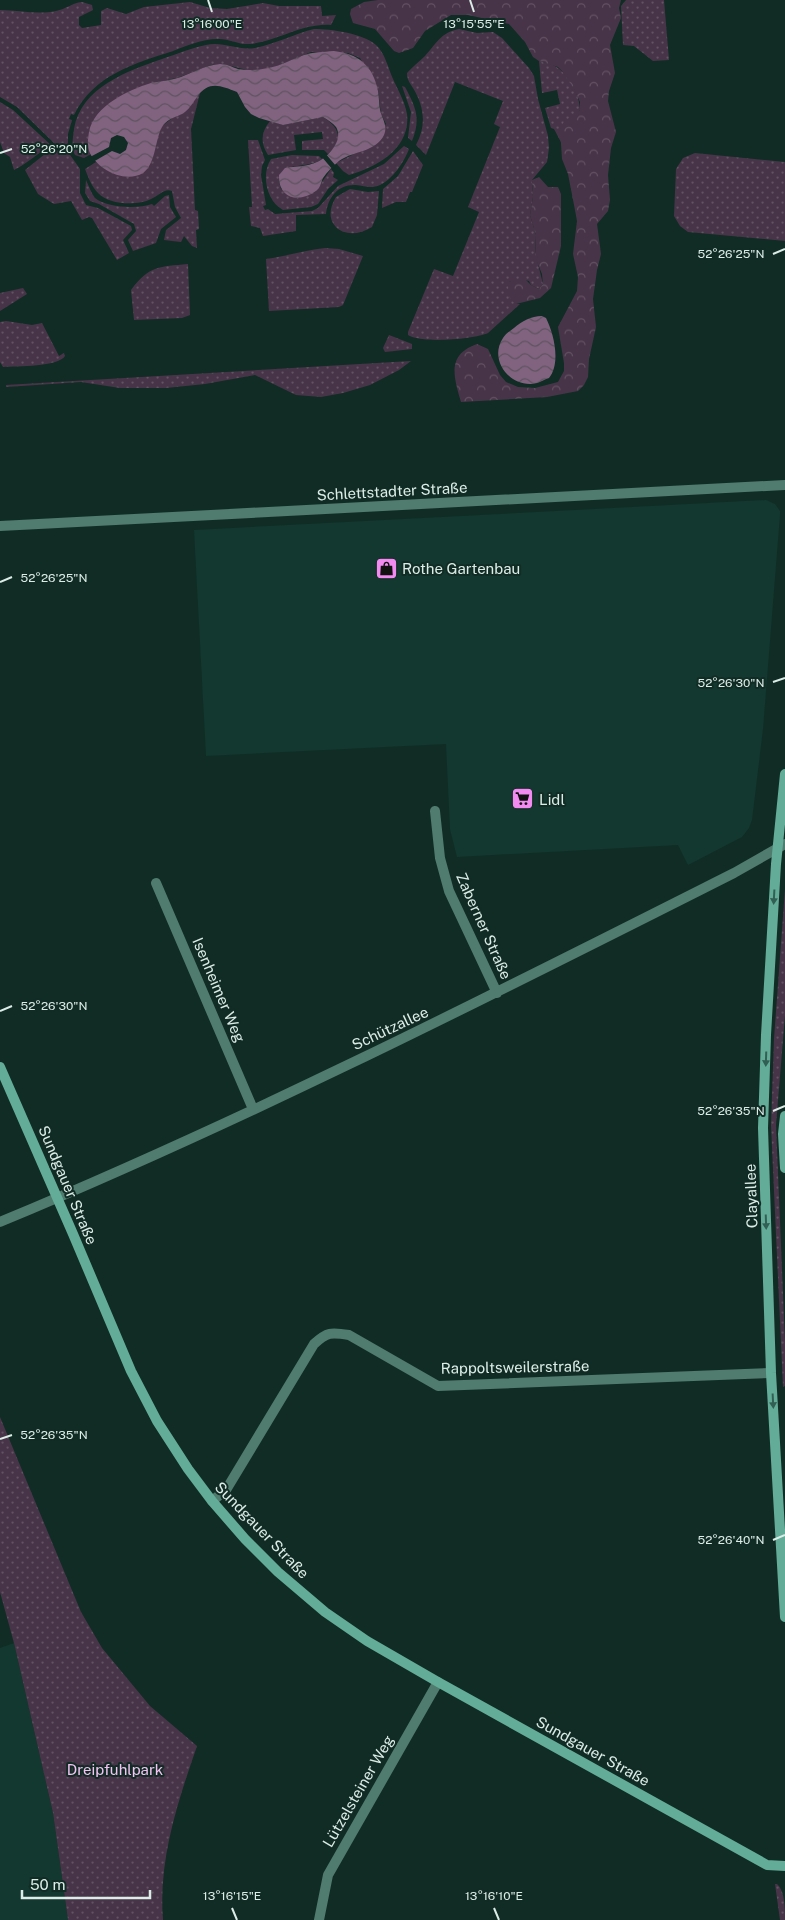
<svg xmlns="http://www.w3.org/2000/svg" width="785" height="1920" font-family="'Public Sans',sans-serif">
<defs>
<pattern id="grass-dots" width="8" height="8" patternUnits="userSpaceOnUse" patternTransform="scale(1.25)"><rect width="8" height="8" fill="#483448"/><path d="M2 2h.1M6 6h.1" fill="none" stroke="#625262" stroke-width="1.8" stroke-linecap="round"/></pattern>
<pattern id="forest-crowns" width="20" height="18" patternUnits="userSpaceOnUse" patternTransform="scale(1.25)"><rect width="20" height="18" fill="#483448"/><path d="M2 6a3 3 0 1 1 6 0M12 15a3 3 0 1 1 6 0" fill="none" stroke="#625262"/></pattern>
<pattern id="water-waves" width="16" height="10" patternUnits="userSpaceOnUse" patternTransform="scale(1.25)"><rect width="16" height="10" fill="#816380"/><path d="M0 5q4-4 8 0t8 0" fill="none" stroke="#5e5460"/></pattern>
</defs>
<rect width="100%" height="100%" fill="#112c25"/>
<path fill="#12382f" d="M766 500 775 504 780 511V515L763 729 752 820 749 828 742 837 688 865 678 845 457 857 450 829 446 744 206 756 194 530Z
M14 1643 53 1813 68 1920H0V1648Z"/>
<path fill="url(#grass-dots)" d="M626 0H664L669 60 653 61 634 46 623 45 621 6Z
M82 2 92 5 93 10 79 17V25L82 28 101 25V11L107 8 126 14 144 7 190 2 210 8 227 9 263 3 279 6H321L322 16 336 15 331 25C302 23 279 41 250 44 239 45 228 38 217 39 202 39 186 46 173 51 133 64 94 75 74 115L71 114 69 119 72 120 68 134V147L57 146 17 107 0 97V10C19 10 37 15 56 11 66 9 72 3 82 2Z
M314 29C331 29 362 33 376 45 385 53 388 68 393 79 398 90 405 102 407 114 411 148 377 167 349 175L343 171 336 163 358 152 386 124 381 114 378 90 360 58 348 53 311 52 275 67 260 70H247L223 64 211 65 180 77 151 84 129 92 89 151 91 154 84 158 75 155C71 147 73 138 74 129 81 87 128 71 162 59 177 54 191 48 206 45 223 41 238 51 255 48 275 44 294 34 314 29Z
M459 29 477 33 493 32 502 38 529 68 534 76 538 99 548 136 549 148 547 162 532 180 533 197 530 215 536 235 535 252 543 284 539 289 531 285 529 281 520 279 509 282 516 304H520L488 333C475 339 422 344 408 335V332L434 269 453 276 479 212 468 207 500 127 494 124 503 101 455 82 426 155 416 145C427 125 424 106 413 88 410 83 407 80 407 73 412 67 419 62 425 56 437 43 440 33 459 29Z
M539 61C546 63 553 64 558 68 570 77 580 96 580 110 568 124 559 122 562 144L554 129 551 128 545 108 560 104 557 90 542 93Z
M402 86 405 87C416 108 421 118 412 141L408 138 411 112Z
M200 93 191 129 195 210 198 211 199 229 196 230 197 248 192 246 184 236 181 242 164 240 166 230 181 218 175 207 172 191C164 188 159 196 151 199 137 206 109 205 98 193 92 187 88 177 85 169L96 162 105 169 149 166 156 139 162 126 175 116 181 114Z
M0 102 13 110 52 146C38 152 28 163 14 170L10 157 4 153 0 142Z
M323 117C340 128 344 140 328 154L324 150H302V141L323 139 322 132 294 135 296 150 268 155C260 143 261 132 270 121L283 125Z
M248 140H258L265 160 262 166 261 175 266 205 263 206 265 210 268 209 275 214 312 211 318 208 338 186 384 164 404 146 409 149C404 162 393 179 380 185 371 189 365 186 356 185 338 184 328 197 326 214L296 215V231L263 236 260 228 251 226 249 207H252Z
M59 150 68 152 80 169V193L86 205 98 208 131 226 132 230 123 240 129 253 117 260 92 218 89 217 82 220 71 201 54 204 38 194 25 170 45 154Z
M413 151 423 165 412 192H410L406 202H396L382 208 383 189 398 176Z
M695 153 785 162V241L688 232 680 226 674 216 676 169 683 158Z
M292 155 319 156 322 159C306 171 271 158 281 189L297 198 315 192 331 169 334 173 333 177 338 180 328 189 318 204 311 207 283 210C266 201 261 174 271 159Z
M86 180C89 186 91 193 95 198 107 208 138 209 152 204L154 206 165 196 169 195 170 207 176 217 161 229 156 243 133 251 128 240 136 231 134 224 99 204 90 201 85 193Z
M350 189 368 192 379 191 377 215 372 227C345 244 319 224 336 197Z
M325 248 339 249 363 256 343 305 339 307 269 311 266 259C287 256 305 250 325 248Z
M188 264 190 315 182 318 134 320 131 290C150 265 159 267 188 264Z
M23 288 27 294 0 311V293Z
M6 321 32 325 42 323 59 356 64 353 65 356C58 367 17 366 3 367L0 362V322Z
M389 335 412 344V349L385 352 383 348Z
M411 361 399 370 370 385 343 393 321 397 296 395 255 375 205 384 166 388H120L81 382 6 387V385Z
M785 889V1015L776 1125 785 1342V1386L783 1387 771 1125 774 1039Z
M0 1417 81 1612 102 1648 150 1706 197 1746C178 1801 158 1860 163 1920H68L53 1813 14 1643 0 1592Z
M775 1884H777C785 1891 785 1908 785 1920H780Z"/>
<path fill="url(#forest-crowns)" d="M378 0H621L619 8 621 18 610 45 615 73 609 91 608 101 616 132 611 148 608 175 610 200 608 211 597 224 601 254 597 270 593 299 596 327 589 359 588 377 584 385 578 391 547 397 461 402C454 377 446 355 477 344L488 349 500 375 506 382 518 387 535 388 558 382 564 371V363L558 327 577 291 578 277 573 254 577 221 575 210 568 174 562 159 560 128 564 122 580 110V102L574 89 562 71 558 67 539 61 533 57 525 42 509 24 468 15H451L425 31 413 48 399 53 394 51 375 29 353 23 350 14 351 9 364 2Z
M539 177 548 187H558L561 194V246L551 288 540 298 516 304C508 299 507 291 509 282L516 279H525L531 285 539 289 543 284 542 274 535 257 536 235 530 215 533 197 532 180Z"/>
<path fill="url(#water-waves)" d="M334 51C358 54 373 65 378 91 379 97 379 104 380 110 382 119 388 125 384 135 376 152 353 151 339 161 333 166 327 172 323 178 321 183 320 188 316 191 298 204 278 198 279 175L285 168C296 166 307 167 317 162 328 157 344 140 336 127 333 123 328 120 323 117L283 125 259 118 251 114 245 107 237 92C221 86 209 80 197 97 193 102 190 108 185 112 177 118 167 117 161 129 155 142 155 165 143 173 125 184 96 169 89 151 87 145 88 139 89 132 94 106 128 90 151 83 161 81 172 80 181 77 194 72 206 65 220 64 227 64 232 67 238 69 248 71 258 70 268 68 281 66 292 59 304 55 313 52 323 52 334 51Z
M542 316 546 318C554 334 561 363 549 378 543 380 538 384 531 384 508 385 489 359 503 338 505 334 510 331 514 328 522 321 531 316 542 316Z"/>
<path fill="#112c25" d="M117 135 124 137 128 143 126 150 120 154 112 151 93 162 90 157 109 147 111 138Z
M325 153 336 166 333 170 321 156Z"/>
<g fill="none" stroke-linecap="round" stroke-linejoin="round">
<path stroke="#507b6f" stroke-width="10" d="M0 526 785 485
M435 811 440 858 449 891 497 993
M156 883 253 1109
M0 1222C250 1118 492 995 734 873L785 844
M212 1501 226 1490 314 1344C327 1332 331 1332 349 1335L438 1386 771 1373
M319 1920 328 1875 438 1682"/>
<path stroke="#63ac98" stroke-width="10" d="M785 774 776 864 766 1035 763 1128 771 1373 785 1617
M0 1067 73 1234 131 1371 157 1421 188 1469 212 1501 245 1539 278 1572 325 1612 367 1641 438 1682 767 1865 785 1866
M785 1116 783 1134 785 1168"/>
</g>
<defs><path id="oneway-solid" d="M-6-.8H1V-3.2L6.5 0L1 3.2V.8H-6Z" transform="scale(1.25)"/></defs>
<g fill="#325f53">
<use href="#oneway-solid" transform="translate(774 897) rotate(93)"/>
<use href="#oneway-solid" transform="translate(766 1059) rotate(92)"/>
<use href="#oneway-solid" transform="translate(766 1222) rotate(88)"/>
<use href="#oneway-solid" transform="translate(773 1401) rotate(87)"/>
</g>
<path fill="none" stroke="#dcece7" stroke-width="2" d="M208 0 212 12M470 0 474 12M0 153 12 149M773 254 785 249M0 582 12 577M773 682 785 678M0 1011 12 1006M773 1111 785 1106M0 1439 12 1435M773 1540 785 1535M232 1908 237 1920M494 1908 499 1920"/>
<defs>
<symbol id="shop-square" viewBox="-11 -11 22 22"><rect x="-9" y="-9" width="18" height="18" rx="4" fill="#f28af2" stroke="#112c25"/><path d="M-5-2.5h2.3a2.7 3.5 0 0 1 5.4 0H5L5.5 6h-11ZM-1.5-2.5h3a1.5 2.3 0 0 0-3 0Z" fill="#111"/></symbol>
<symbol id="supermarket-square" viewBox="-11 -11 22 22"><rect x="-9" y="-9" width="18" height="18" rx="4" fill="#f28af2" stroke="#112c25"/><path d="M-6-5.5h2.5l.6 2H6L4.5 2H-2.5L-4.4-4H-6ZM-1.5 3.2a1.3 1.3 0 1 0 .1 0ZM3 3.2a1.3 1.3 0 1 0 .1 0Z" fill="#111"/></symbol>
</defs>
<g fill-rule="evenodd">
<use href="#shop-square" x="374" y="556" width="25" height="25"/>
<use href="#supermarket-square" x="510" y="786" width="25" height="25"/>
</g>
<g text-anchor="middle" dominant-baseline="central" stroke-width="4" stroke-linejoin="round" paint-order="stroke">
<g font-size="15" fill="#dcece7" stroke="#112c25">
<text transform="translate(392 491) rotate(-3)">Schlettstadter Straße</text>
<text transform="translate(484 926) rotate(66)">Zaberner Straße</text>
<text transform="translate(219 990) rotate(67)">Isenheimer Weg</text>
<text transform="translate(390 1028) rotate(-25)">Schützallee</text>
<text transform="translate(68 1185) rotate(67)">Sundgauer Straße</text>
<text transform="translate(751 1196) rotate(-92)">Clayallee</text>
<text transform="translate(515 1367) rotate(-1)">Rappoltsweilerstraße</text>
<text transform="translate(262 1530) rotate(46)">Sundgauer Straße</text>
<text transform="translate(593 1751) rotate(29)">Sundgauer Straße</text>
<text transform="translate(358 1791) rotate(-60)">Lützelsteiner Weg</text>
</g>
<g font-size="15" fill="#dcece7" stroke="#112c25" text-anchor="start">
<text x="402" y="568">Rothe Gartenbau</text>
<text x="539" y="799">Lidl</text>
</g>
<g font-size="15" fill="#f6c3f4" stroke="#112c25">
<text x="115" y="1769">Dreipfuhlpark</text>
</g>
</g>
<g font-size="12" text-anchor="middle" fill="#dcece7" stroke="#112c25" stroke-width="4" stroke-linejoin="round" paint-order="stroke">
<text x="212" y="28">13°16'00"E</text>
<text x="474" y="28">13°15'55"E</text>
<text x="54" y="153">52°26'20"N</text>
<text x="731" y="258">52°26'25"N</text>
<text x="54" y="582">52°26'25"N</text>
<text x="731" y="687">52°26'30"N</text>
<text x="54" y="1010">52°26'30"N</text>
<text x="731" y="1115">52°26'35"N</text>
<text x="54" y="1439">52°26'35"N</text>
<text x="731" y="1544">52°26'40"N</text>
<text x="232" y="1900">13°16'15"E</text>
<text x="494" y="1900">13°16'10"E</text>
</g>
<path d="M22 1890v8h128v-8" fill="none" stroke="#dcece7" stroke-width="2.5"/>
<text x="30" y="1890" font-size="15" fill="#dcece7" stroke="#112c25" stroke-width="4" paint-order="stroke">50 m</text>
</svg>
